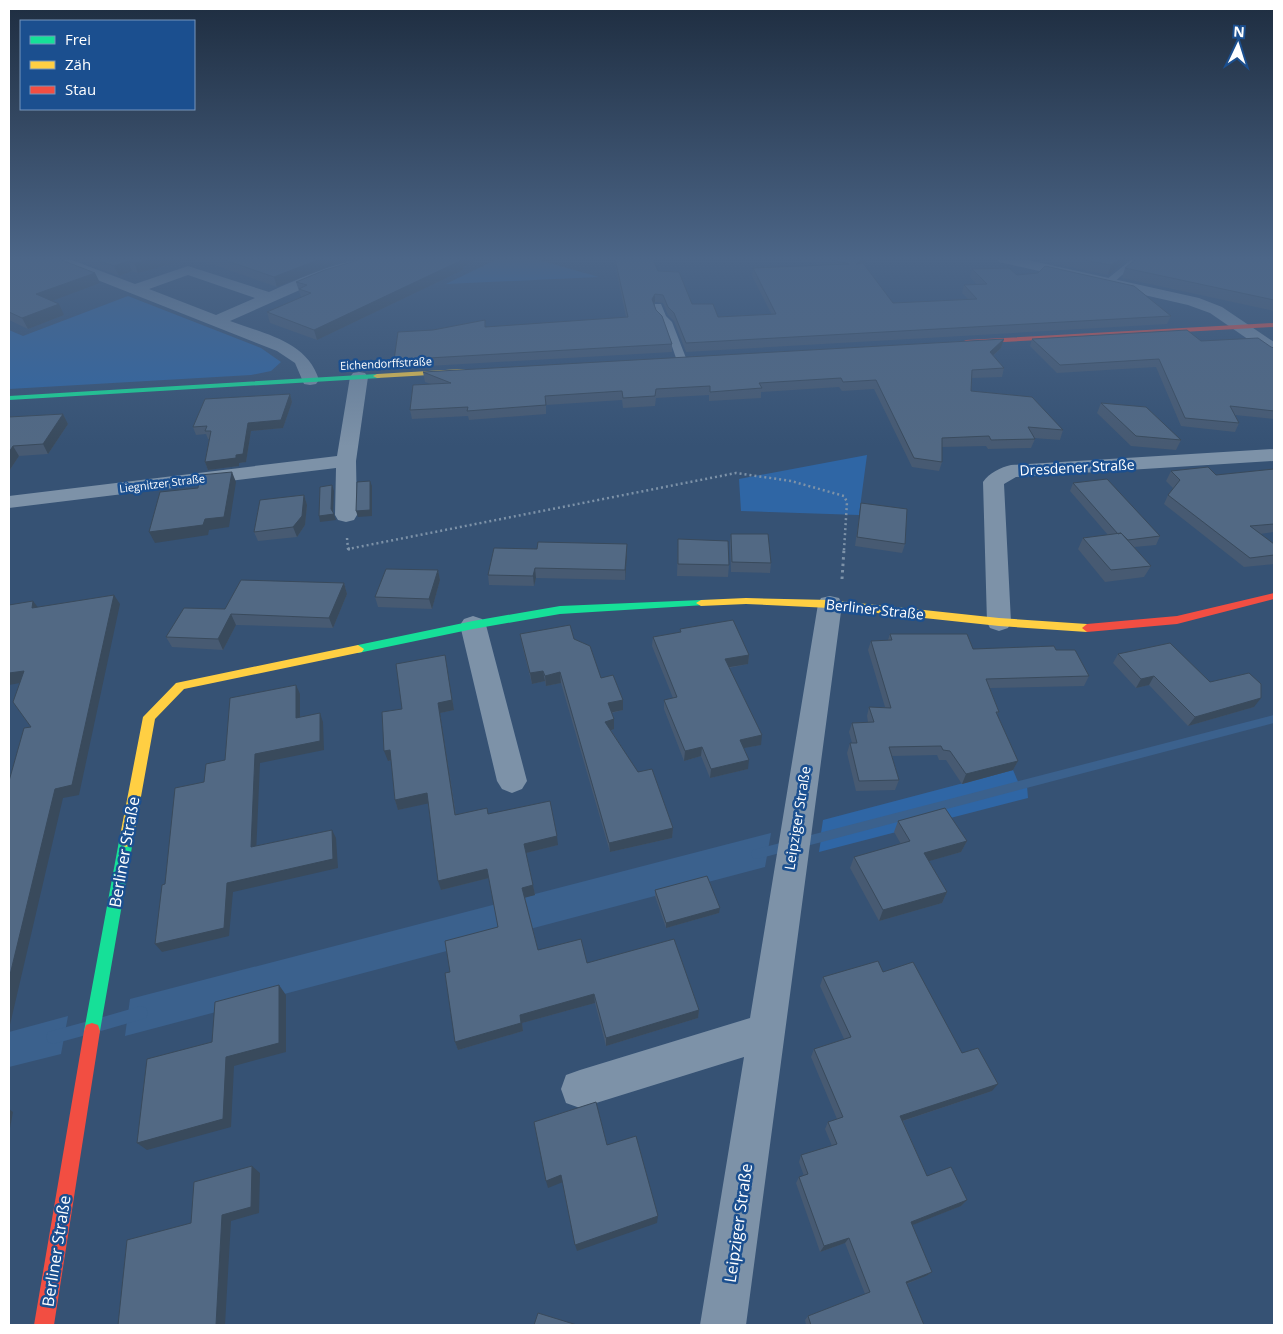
<svg xmlns="http://www.w3.org/2000/svg" width="1283" height="1334" font-family="'Open Sans',sans-serif">
<rect width="100%" height="100%" fill="#365274"/>
<path fill="#2f66a5" d="M497 259H535L599 277 446 284Z
M128 296 261 348 281 362 271 371 251 375 9 389V330L23 336Z
M867 455 859 515 741 511 739 479Z
M1013 770 1019 784 821 833 823 820Z
M1027 786 1028 798 819 852 821 839Z"/>
<path fill="#3b618d" d="M771 833 765 867 125 1036 130 999Z
M68 1016 61 1054 9 1067V1032Z"/>
<g fill="none" stroke-linecap="round" stroke-linejoin="round">
<path fill="#3b618d" fill-rule="evenodd" d="M1274 715V723L757 859 753 858 751 854 753 850 757 849Z
M141 1006 146 1008 148 1013 146 1018 101 1031 96 1029 94 1024 96 1019Z
M85 1022 90 1024 92 1029 90 1034 53 1044 48 1042 46 1037 48 1032Z"/>
<path stroke="#7d92a8" stroke-width="2.5" stroke-dasharray="2 3" stroke-linecap="butt" d="M347 538 348 549 736 473 791 481 844 496 847 502 844 550"/>
<path stroke="#7d92a8" stroke-width="3" stroke-dasharray="2.5 4" stroke-linecap="butt" d="M348 549H350
M842 579 844 549"/>
<path fill="#7d92a8" fill-rule="evenodd" d="M1132 259H1140L1112 284H1106V280Z
M655 304H661L666 316 672 322 686 358 684 360H678L676 358 664 323 658 317 654 306Z"/>
<path fill="#7d92a8" fill-rule="evenodd" d="M50 259H69L135 284 188 266 269 292C304 277 343 257 382 259L380 262 327 278 230 321C264 334 307 341 319 380L316 384 310 385 304 384 295 363 277 351 52 262ZM188 275 255 298 216 315 149 289Z
M997 259H1023L1199 298 1222 307 1274 342V354L1268 353 1210 313 1188 305 1004 263 999 262Z
M359 372 365 373 368 377 356 461 357 515 354 520 346 522 338 520 335 515 336 468 9 508V496L337 456 350 377 353 373Z
M1274 449V461L1016 477 1004 484 1011 622 1008 628 999 631 990 628 987 622 983 482C989 473 1001 467 1011 465Z
M830 596 839 598 842 604 746 1325H700L744 1057 580 1108 566 1103 561 1089 566 1075 580 1070 750 1018 818 604 821 598Z
M473 616 482 619 486 625 527 781 522 789 512 793 502 789 497 781 460 625 464 619Z"/>
<path fill="#16e098" fill-rule="evenodd" d="M377 374H380V378L9 400V396Z
M701 600 705 601 706 603 705 605 560 614 473 629 358 653 352 649 358 645 473 621 560 606Z
M126 835 131 837 133 841 100 1031 98 1037 92 1039 86 1037 84 1031 119 841 121 837Z"/>
<path fill="#ffcf43" fill-rule="evenodd" d="M462 369H465V373L377 378 373 376 377 374Z
M746 598 830 600 999 618 1087 624 1092 628 1087 632 999 626 830 608 746 604 701 606 696 603 701 600Z
M358 645 364 649 362 652 184 689 155 719 133 841 131 845 126 847 121 845 119 841 143 717 176 683Z"/>
<path fill="#f24e42" fill-rule="evenodd" d="M1274 323V327L966 344 962 342 966 340Z
M1274 593V599L1177 624 1087 632 1082 628 1087 624 1177 616Z
M92 1023 98 1025 100 1031 54 1325H34L84 1031 86 1025Z"/>
</g>
<path fill="#475a72" d="M9 259 95 273 100 283 51 301 64 315 28 329 9 320Z
M74 259H359L338 263 277 287 221 267 189 259 138 273 132 271 119 276Z
M362 259H478L463 267V270L317 340 270 323 267 312 301 297 296 282Z
M614 259H653L658 271 692 304 718 317 772 315 752 276 753 268 822 265 796 259H870L863 264 893 303 968 299 962 293 964 285H977L970 277 972 269 1017 275 1171 316 1167 324 686 352 674 321 668 315 663 303 655 302 654 304 656 310 672 344V352L395 368 394 360 433 330 485 320 486 327 626 317Z
M1052 259H1129L1108 275 1051 263Z
M1274 259V311L1122 278 1125 268Z
M1004 339 1001 348 993 356 1004 368 1002 377 972 378 971 391 1063 430 1060 440 1034 438 1035 439 1031 448 988 449 986 446 942 447V462L939 471 912 467 874 389 842 391 839 387 761 392V398L709 401V395L656 398 655 406 623 408 622 400 546 405V414L469 420 468 416 412 419 410 410 431 384 425 382 423 372Z
M1032 339 1201 341 1274 348V419L1235 415 1239 423 1235 432 1181 426 1156 367 1057 373 1030 346Z
M290 394 292 402 283 428 251 431 246 462 239 463V466L208 470 205 462 209 439H208L206 434 196 435 193 427Z
M1101 403 1181 440 1176 450 1131 446 1097 413Z
M63 414 68 424 48 454 19 456 9 471V417Z
M1274 469V532L1260 534 1274 544V564L1244 567 1164 504 1168 495 1173 488 1166 481 1171 471 1216 475Z
M1073 483 1160 536 1156 545 1134 547 1151 566 1144 577 1105 582 1078 549 1083 538 1108 535 1070 491Z
M304 495 307 505 305 525 297 537 258 541 254 532Z
M861 503 905 544 902 553 855 546Z
M731 534 771 563 770 573 731 572 730 543Z
M678 539 729 565 728 577 677 576Z
M627 554 625 580 536 578 534 586 489 585 488 575Z
M438 570 440 580 432 609 378 607 375 597Z
M344 583 347 594 333 628 236 625 223 650 172 647 166 637 225 609Z
M680 629 749 655 748 664 729 668 761 745 744 748 748 769 710 778 701 756 684 761 664 709V700L673 698 652 646 653 637 680 633Z
M520 634 574 639 601 678 623 700V710L612 713 614 729 611 730 673 828 672 838 610 852 561 683 546 686 545 681 532 684 522 645Z
M890 634 973 649 1056 650 1089 676 1084 686 990 688 999 712 997 714 1018 761 1013 770 962 784 946 760H939L937 755 892 756 899 780 895 790 856 791 847 753 850 743H852L849 732 852 723 868 722 867 716 869 707H885L868 650 871 641 888 640Z
M1118 654 1210 682 1254 707 1188 726 1149 685 1136 688 1113 663Z
M447 666 454 710 440 713 456 815 489 814 558 845 526 853 535 895 525 897 538 950 587 963 699 1010 698 1018 606 1046 595 1003 522 1023 523 1031 458 1050 455 1042 450 972 498 927 489 878 441 890 428 803 398 810 395 800 391 761H388Z
M898 821 967 841 961 852 929 861 947 892 942 903 879 921 850 868 854 857 901 844 894 832Z
M655 890 719 913 666 928 655 896Z
M883 972 962 1053 992 1091 903 1121 927 1176 967 1200 961 1206 912 1225 932 1272 926 1276 907 1284 924 1325H806L805 1320 808 1316 865 1294 845 1243 820 1252 796 1183 799 1177 804 1176 799 1162 801 1155 832 1146 825 1129 828 1122 837 1119 811 1057 814 1049 844 1039 820 986 823 977Z"/>
<path fill="#394a5c" d="M152 259H189L138 273 134 263Z
M320 259H359L338 263 277 287 274 277Z
M458 259H478L463 267V270L317 340 314 330Z
M862 259H870L854 271 856 264Z
M1120 259H1129L1108 275 1111 265Z
M128 261 132 271 119 276 114 266Z
M95 273 100 283 41 305 36 294Z
M655 294V302L652 307V299Z
M59 304 64 315 28 329 22 318Z
M1004 339 1001 348 987 361 990 352Z
M290 394 292 402 283 428 251 431 246 462 239 463V466L208 470 205 462 236 455 248 423Z
M63 414 68 424 48 454 43 444Z
M13 446 19 456 9 471V452Z
M232 472 236 482 229 527 209 530 208 535 155 543 149 532 205 519Z
M370 481 372 486V516L358 517 356 511Z
M332 485 334 491 333 514H334L336 520 320 522 319 516 331 509Z
M304 495 307 505 305 525 297 537 293 527Z
M627 544V554L625 580V570Z
M535 568 536 578 534 586 533 576Z
M438 570 440 580 432 609 429 599Z
M344 583 347 594 333 628 329 618Z
M114 595 120 604 79 795 63 798 9 1029V979L55 789Z
M33 601 40 610 32 608Z
M231 614 236 625 223 650 218 639Z
M445 655 454 710 440 713 457 825 455 815 438 703Z
M749 655 748 664 724 668 725 659Z
M24 671 31 681 9 685V673Z
M543 671 545 681 532 684 530 673Z
M560 672 561 683 546 686 545 676Z
M1154 676 1149 685 1136 688 1141 679Z
M296 685 300 694V727L296 718Z
M1261 698 1254 707 1188 726 1195 717Z
M623 700V710L609 713 608 703Z
M320 713 323 722 324 750 260 763 256 855 251 847 255 754Z
M614 719V729L606 732 605 722Z
M762 735 761 745 739 749 740 740Z
M702 747 701 756 684 761 685 751Z
M390 750 393 760 388 761 384 751Z
M749 760 748 769 710 778 711 769Z
M1018 761 1013 770 962 784 966 774Z
M427 793 430 803 398 810 395 800Z
M673 828 672 838 610 852 609 843Z
M332 830 336 838 338 868 233 892 229 936 162 952 155 944 227 883Z
M557 836 558 845 526 853 524 844Z
M967 841 961 852 919 864 924 853Z
M487 869 489 878 441 890 438 881Z
M533 885 535 895 524 898 522 888Z
M947 892 942 903 879 921 883 910Z
M720 908 719 913 666 928V923Z
M279 985 286 995V1052L234 1066 231 1127 147 1150 137 1143 226 1057Z
M594 994 595 1003 522 1023 523 1031 458 1050 455 1042 520 1015Z
M699 1010 698 1018 606 1046V1038Z
M998 1084 992 1091 896 1123 900 1116Z
M9 1109 13 1112 9 1133Z
M252 1166 260 1173 259 1213 231 1221 225 1325H216L222 1215Z
M561 1175 563 1182 548 1188 546 1181Z
M967 1200 961 1206 905 1228 911 1222Z
M658 1216 657 1223 577 1251 575 1245Z
M849 1238 845 1243 820 1252 824 1246Z
M932 1272 926 1276 900 1286 906 1282Z"/>
<path fill="#526984" stroke="#394a5c" d="M9 259H59L95 273 36 294 59 304 22 318 9 312Z
M95 259H152L134 263 128 261 114 266Z
M222 259H320L274 277Z
M362 259H459L462 260 314 330 267 312 311 293 299 289 307 285 296 282 325 270Z
M615 259H653L658 271 679 272 692 304H713L718 317 776 314 753 268 849 264 828 259H862L856 264 863 263 893 303 977 299 964 285 987 284 972 269 1009 268 1017 275 1038 273 1045 266 1134 286 1171 316 686 343 674 313 668 307 663 295 655 294 652 299 656 310 662 316 672 344 394 360 398 332 433 330 485 320V327L628 317Z
M1078 259H1120L1111 265Z
M1136 259H1274V300L1125 268Z
M1187 330 1201 341 1258 338 1271 347 1274 348V411L1230 406 1239 423 1185 418 1159 359 1060 365 1032 339Z
M1004 339 990 352 1004 368 972 370 971 391 1032 397 1063 430 1028 427 1035 439 991 440 989 436 942 438V462L914 458 876 380 843 382 841 378 759 383 762 388 710 392V386L656 389 655 396 623 398 622 391 545 396 546 405 467 411 468 407 410 410 413 385 451 383 423 372Z
M290 394 281 420 248 423 243 454 236 455V458L205 462 211 431H205L207 426 193 427 205 399Z
M1101 403 1146 407 1181 440 1136 436Z
M63 414 43 444 13 446 9 452V417Z
M1208 467 1216 475 1274 469V524L1250 526 1274 544V555L1250 558 1168 495 1180 480 1171 471Z
M232 472 224 517 205 519 203 525 149 532 160 492 198 488 200 475Z
M1107 479 1160 536 1128 540 1121 533 1118 534 1073 483Z
M370 481V510L356 511 357 482Z
M332 485 331 509 334 514 319 516 320 487Z
M304 495 302 516 293 527 254 532 260 500Z
M861 503 907 509 905 544 857 537Z
M1121 533 1151 566 1111 570 1083 538Z
M731 534H768L771 563 732 562Z
M678 539 728 541 729 565 678 564Z
M538 542 627 544 625 570 535 568 533 576 488 575 494 548 537 549Z
M386 569 438 570 429 599 375 597Z
M241 580 344 583 329 618 231 614 218 639 166 637 184 608 225 609Z
M114 595 72 785 55 789 9 979V781L24 728 31 727 13 702 24 671 9 673V605L33 601 32 608Z
M733 620 749 655 725 659 762 735 740 740 749 760 711 769 702 747 685 751 664 700 677 697 653 637 681 632 680 629Z
M570 625 574 639 590 646 601 678 613 675 623 700 608 703 614 719 605 722 638 772 652 769 673 828 609 843 560 672 545 676 543 671 530 673 520 634Z
M890 634H967L973 649 1054 646 1056 650H1075L1089 676 986 679 999 712H996L1018 761 966 774 950 751 943 750 941 746 889 747 899 780 859 781 850 743H857L852 723 874 722 869 707 891 708 871 641 892 640Z
M1170 643 1210 682 1249 673 1261 684V698L1195 717 1154 676 1141 679 1118 654Z
M445 655 452 700 438 703 455 815 487 808 488 814 550 801 557 836 524 844 533 885 522 888 538 950 581 939 587 963 674 939 699 1010 606 1038 594 994 520 1015 521 1023 455 1042 445 973 450 972 445 941 498 927 487 869 438 881 427 793 395 800 390 750 384 751 382 712 402 709 396 664Z
M296 685V718L320 713V741L255 754 251 847 332 830 333 859 227 883 224 928 155 944 162 885 165 884 175 788 204 782 206 764 225 760 230 698Z
M945 808 967 841 924 853 947 892 883 910 854 857 910 841 898 821Z
M707 876 720 908 666 923 655 890Z
M878 961 883 972 913 962 962 1053 978 1048 998 1084 900 1116 927 1176 951 1167 967 1200 911 1222 932 1272 906 1282 924 1325H811L808 1316 870 1292 849 1238 824 1246 799 1177 808 1174 801 1155 837 1144 828 1122 843 1117 814 1049 851 1037 823 977Z
M279 985V1043L226 1057 223 1119 137 1143 147 1059 212 1042 215 1002Z
M596 1102 607 1145 636 1136 658 1216 575 1245 561 1175 546 1181 534 1122Z
M252 1166 251 1207 222 1215 216 1325H118L127 1240 191 1223 194 1182Z
M538 1313 577 1325H534Z"/>
<linearGradient id="sky" x2="0" y2="1"><stop stop-color="#1e2d40"/><stop offset="0.58" stop-color="#4c6688"/><stop offset="1" stop-color="#4c6688" stop-opacity="0"/></linearGradient>
<rect width="1283" height="446" fill="url(#sky)"/>
<g text-anchor="middle" dominant-baseline="central" stroke-width="5" stroke-linejoin="round" paint-order="stroke">
<g font-size="11" fill="#fff" stroke="#1b4f8f">
<text transform="translate(386 363) rotate(-3)">Eichendorffstraße</text>
<text transform="translate(162 483) rotate(-7)">Liegnitzer Straße</text>
</g>
<g font-size="14" fill="#fff" stroke="#1b4f8f">
<text transform="translate(1077 467) rotate(-3)">Dresdener Straße</text>
<text transform="translate(875 609) rotate(6)">Berliner Straße</text>
<text transform="translate(797 818) rotate(-81)">Leipziger Straße</text>
</g>
<g font-size="16" fill="#fff" stroke="#1b4f8f">
<text transform="translate(124 852) rotate(-80)">Berliner Straße</text>
<text transform="translate(738 1223) rotate(-82)">Leipziger Straße</text>
<text transform="translate(56 1251) rotate(-81)">Berliner Straße</text>
</g>
</g>
<rect width="1283" height="1334" fill="none" stroke="#ffffff" stroke-width="20"/>
<rect x="20" y="20" width="175" height="90" fill="#1b4f8f" stroke="#7695bc"/>
<rect x="30" y="36" width="25" height="8" fill="#16e098" stroke="#7695bc"/>
<text x="65" y="45" font-size="15" fill="#ffffff">Frei</text>
<rect x="30" y="61" width="25" height="8" fill="#ffcf43" stroke="#7695bc"/>
<text x="65" y="70" font-size="15" fill="#ffffff">Zäh</text>
<rect x="30" y="86" width="25" height="8" fill="#f24e42" stroke="#7695bc"/>
<text x="65" y="95" font-size="15" fill="#ffffff">Stau</text>
<g transform="translate(1238 45) rotate(4)" stroke="#1b4f8f" stroke-width="4" paint-order="stroke">
<path d="M0-4L9 19L0 12L-9 19Z" fill="#ffffff"/>
<text y="-8" font-size="14" font-weight="bold" text-anchor="middle" fill="#ffffff">N</text>
</g>
</svg>
